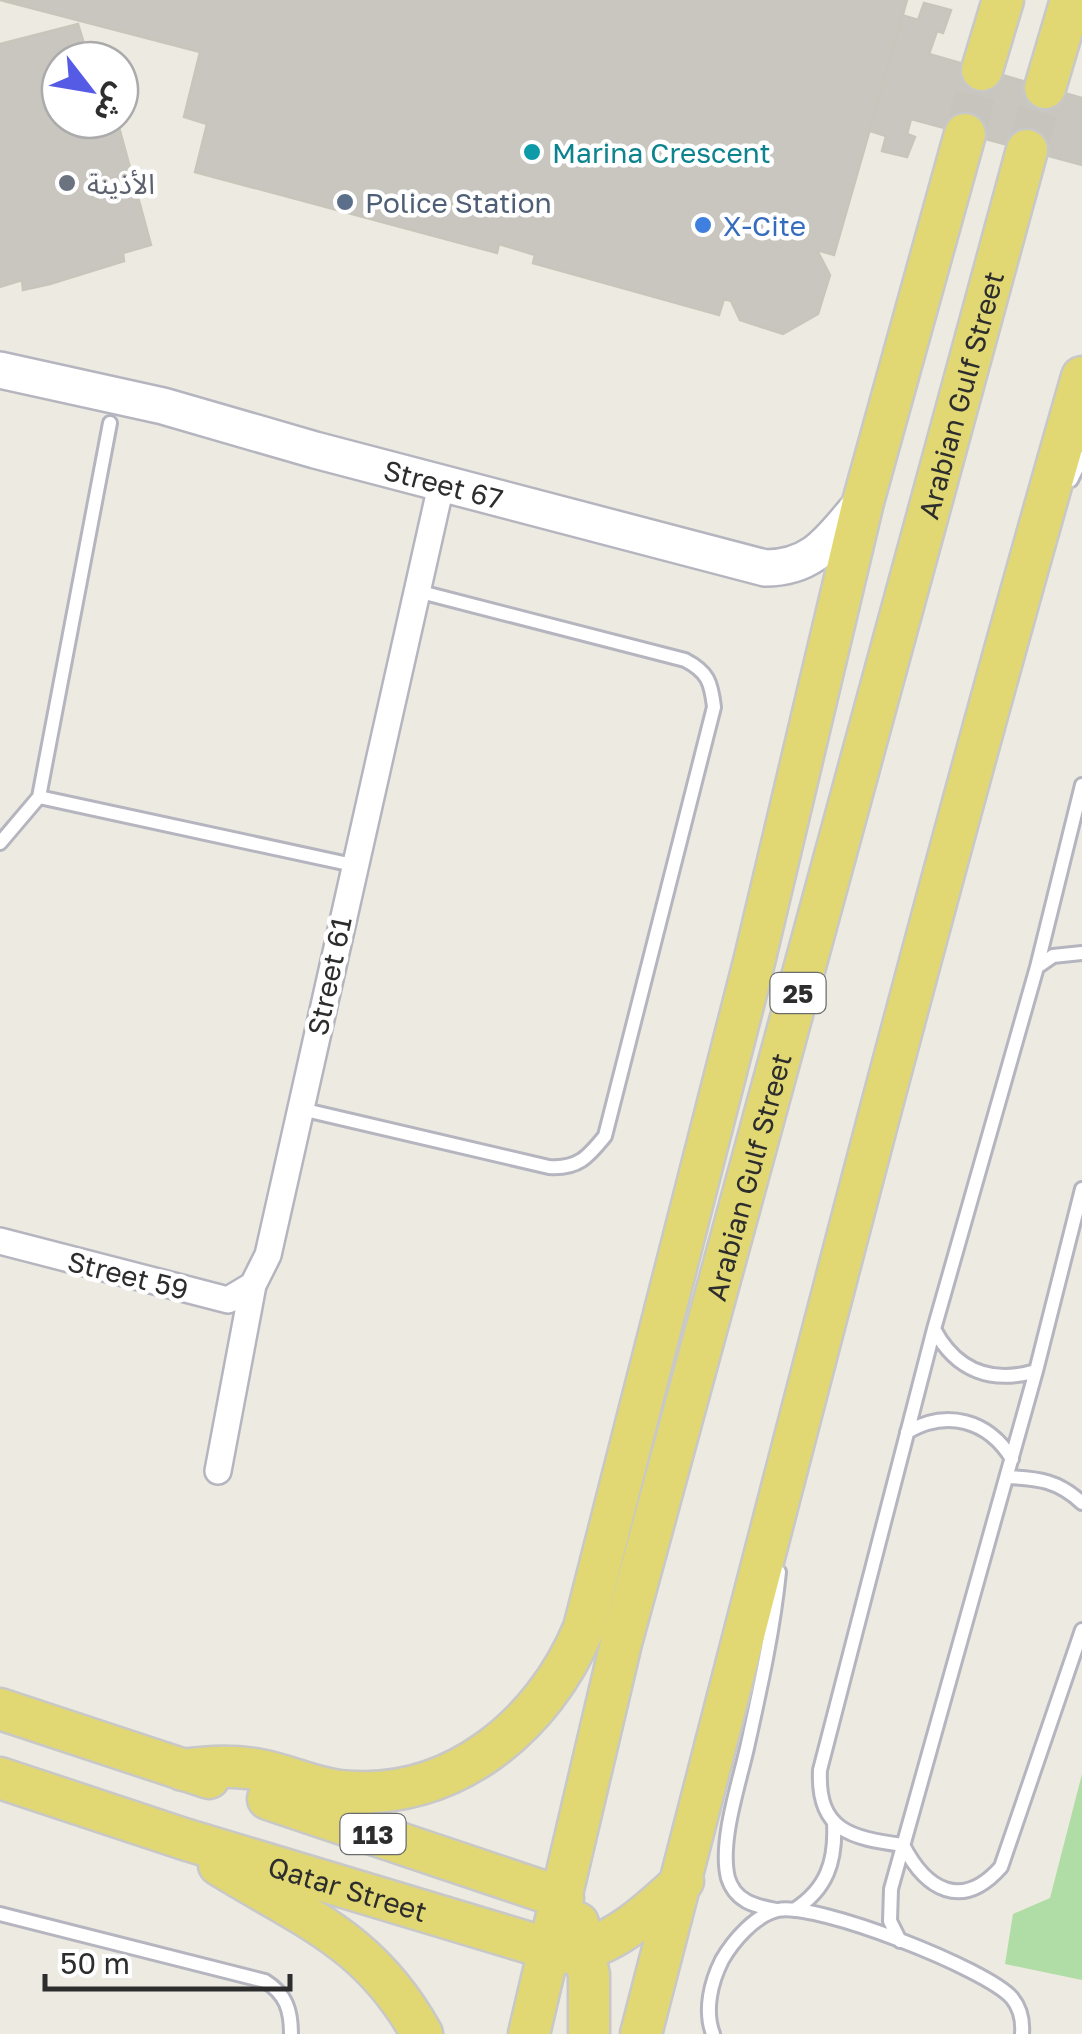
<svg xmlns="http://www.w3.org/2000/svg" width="1082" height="2034" font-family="'Golos Text','Noto Sans Arabic',sans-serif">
<rect width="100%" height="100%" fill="#edeae2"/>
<path fill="#b0dca5" d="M1082 1774V1980L1005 1964 1013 1914 1050 1898Z"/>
<path fill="#c9c6c0" stroke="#c8c6bb" stroke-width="2.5" d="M0 0H907L834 255 817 250 830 275 818 314 783 334 740 320 731 301 724 299 719 315 533 263 535 255 499 244 497 253 195 172 207 124 184 117 200 52Z
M0 0H907L834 255 817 250 830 275 818 314 783 334 740 320 731 301 724 299 719 315 533 263 535 255 499 244 497 253 195 172 207 124 184 117 200 52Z
M924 3 951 10 943 33 937 31 929 54 1082 98V165L911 119 907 134 915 137 907 157 882 151 886 136 870 131 902 15 918 20Z
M78 24 89 60H60V120H117L151 245 123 253 124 261 50 284 23 290 22 280 0 287V44Z"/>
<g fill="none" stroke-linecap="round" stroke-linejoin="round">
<path stroke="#c7c4be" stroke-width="40" stroke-dasharray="40 20" stroke-linecap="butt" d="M965 134 982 70
M1027 150 1045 88"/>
<defs>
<path id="lane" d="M1071 480 1082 458
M39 797 353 865
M0 843 39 797 110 423
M1037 967 1053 956 1082 953
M301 1109 549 1167C578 1169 588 1157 605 1136L714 707C711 682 708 672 685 660L417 591
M934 1329C956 1371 992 1384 1036 1371
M907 1432C947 1409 988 1420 1012 1459
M1007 1477C1038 1478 1059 1481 1082 1503
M903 1845C851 1838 817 1831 820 1770L934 1329 1037 967 1082 785
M903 1845C926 1890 962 1911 1001 1867L1082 1630
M776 1910C754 1906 735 1901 728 1878 719 1842 739 1784 747 1748 760 1689 773 1632 779 1572
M794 1910C827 1889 836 1861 834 1823
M0 1914 265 1981C286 1994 291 2010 291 2034
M900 1941 890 1921 891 1889 1036 1371 1082 1189
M713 2034C704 2010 711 1982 722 1960 733 1941 755 1915 778 1910 817 1902 987 1969 1012 1998 1021 2009 1023 2021 1022 2034"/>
<path id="street" d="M0 1241 228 1300 253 1285
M218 1471 253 1285 268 1255 442 481"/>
<g id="secondary">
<path id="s1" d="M0 370 163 406 315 450 765 568C816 568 832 537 863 502"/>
</g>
<g id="primary">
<path d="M982 70 1003 0"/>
<path d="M1045 88 1071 0"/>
<path d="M0 1709 209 1778"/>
<path d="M183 1770C209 1766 234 1765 260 1770 287 1775 313 1788 341 1791 452 1803 544 1725 584 1628L755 958 863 502 965 134"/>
<path id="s2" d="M0 1778 184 1839 563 1953C610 1950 651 1911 683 1881"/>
<path d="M268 1799 563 1898"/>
<path d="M219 1865C306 1919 369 1939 422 2034"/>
<path d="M578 1923 589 1975V2034"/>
<path id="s3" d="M529 2034 621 1643 1027 150"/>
<path d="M641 2034C784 1481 924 926 1082 377"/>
</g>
</defs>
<use href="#lane" stroke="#b5b5bf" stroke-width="18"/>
<use href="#street" stroke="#b5b5bf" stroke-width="30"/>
<use href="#secondary" stroke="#b5b5bf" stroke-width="40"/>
<use href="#primary" stroke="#c8c8c8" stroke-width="45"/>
<use href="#lane" stroke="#fff" stroke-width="12"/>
<use href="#street" stroke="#fff" stroke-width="25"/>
<use href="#secondary" stroke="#fff" stroke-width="35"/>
<use href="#primary" stroke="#e1d873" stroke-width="40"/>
</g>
<circle fill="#0f9aa8" stroke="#fff" stroke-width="4" cx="532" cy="152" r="10"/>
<circle fill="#6b7280" stroke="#fff" stroke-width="4" cx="67" cy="183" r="10"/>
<circle fill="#5c6f8a" stroke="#fff" stroke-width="4" cx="345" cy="202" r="10"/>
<circle fill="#3f7fe0" stroke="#fff" stroke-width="4" cx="703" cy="225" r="10"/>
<g text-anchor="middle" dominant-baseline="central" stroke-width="9" stroke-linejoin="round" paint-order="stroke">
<g fill="#fff" stroke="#6c6c6c" stroke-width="2.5">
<rect x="770.5" y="973" width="55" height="40" rx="8"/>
<rect x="340.5" y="1814" width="65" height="40" rx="8"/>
</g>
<g font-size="25" font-weight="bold" fill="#2d2d2d">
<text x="798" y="993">25</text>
<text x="373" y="1834">113</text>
</g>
<g font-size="28" fill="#0d838f" stroke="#fff" text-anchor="start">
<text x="552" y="152">Marina Crescent</text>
</g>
<g font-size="28" fill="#5b616d" stroke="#fff" text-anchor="start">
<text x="87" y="183">الأذينة</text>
</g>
<g font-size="28" fill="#4e5e75" stroke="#fff" text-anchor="start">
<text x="365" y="202">Police Station</text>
</g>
<g font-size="28" fill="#366cbe" stroke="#fff" text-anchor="start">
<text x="723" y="225">X-Cite</text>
</g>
<g font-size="28" fill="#2d2d2d" stroke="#fff">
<text stroke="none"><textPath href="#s3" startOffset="1695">Arabian Gulf Street</textPath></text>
<text stroke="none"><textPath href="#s1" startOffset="458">Street 67</textPath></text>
<text transform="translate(329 976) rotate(-78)">Street 61</text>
<text stroke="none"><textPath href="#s3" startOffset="885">Arabian Gulf Street</textPath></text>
<text transform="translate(128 1275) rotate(14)">Street 59</text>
<text stroke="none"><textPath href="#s2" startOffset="365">Qatar Street</textPath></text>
</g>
</g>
<g transform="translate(90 90) rotate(121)"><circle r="48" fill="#ffffff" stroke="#ababab" stroke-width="2.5"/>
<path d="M0-8L18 38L0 25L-18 38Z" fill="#565be5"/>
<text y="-15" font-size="28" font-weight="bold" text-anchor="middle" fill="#2d2d2d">ش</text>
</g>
<path d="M45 1974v15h245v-15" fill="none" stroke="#2d2d2d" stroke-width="5"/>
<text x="60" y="1974" font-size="30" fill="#2d2d2d" stroke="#ffffff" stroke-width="8" paint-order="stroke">50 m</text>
</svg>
